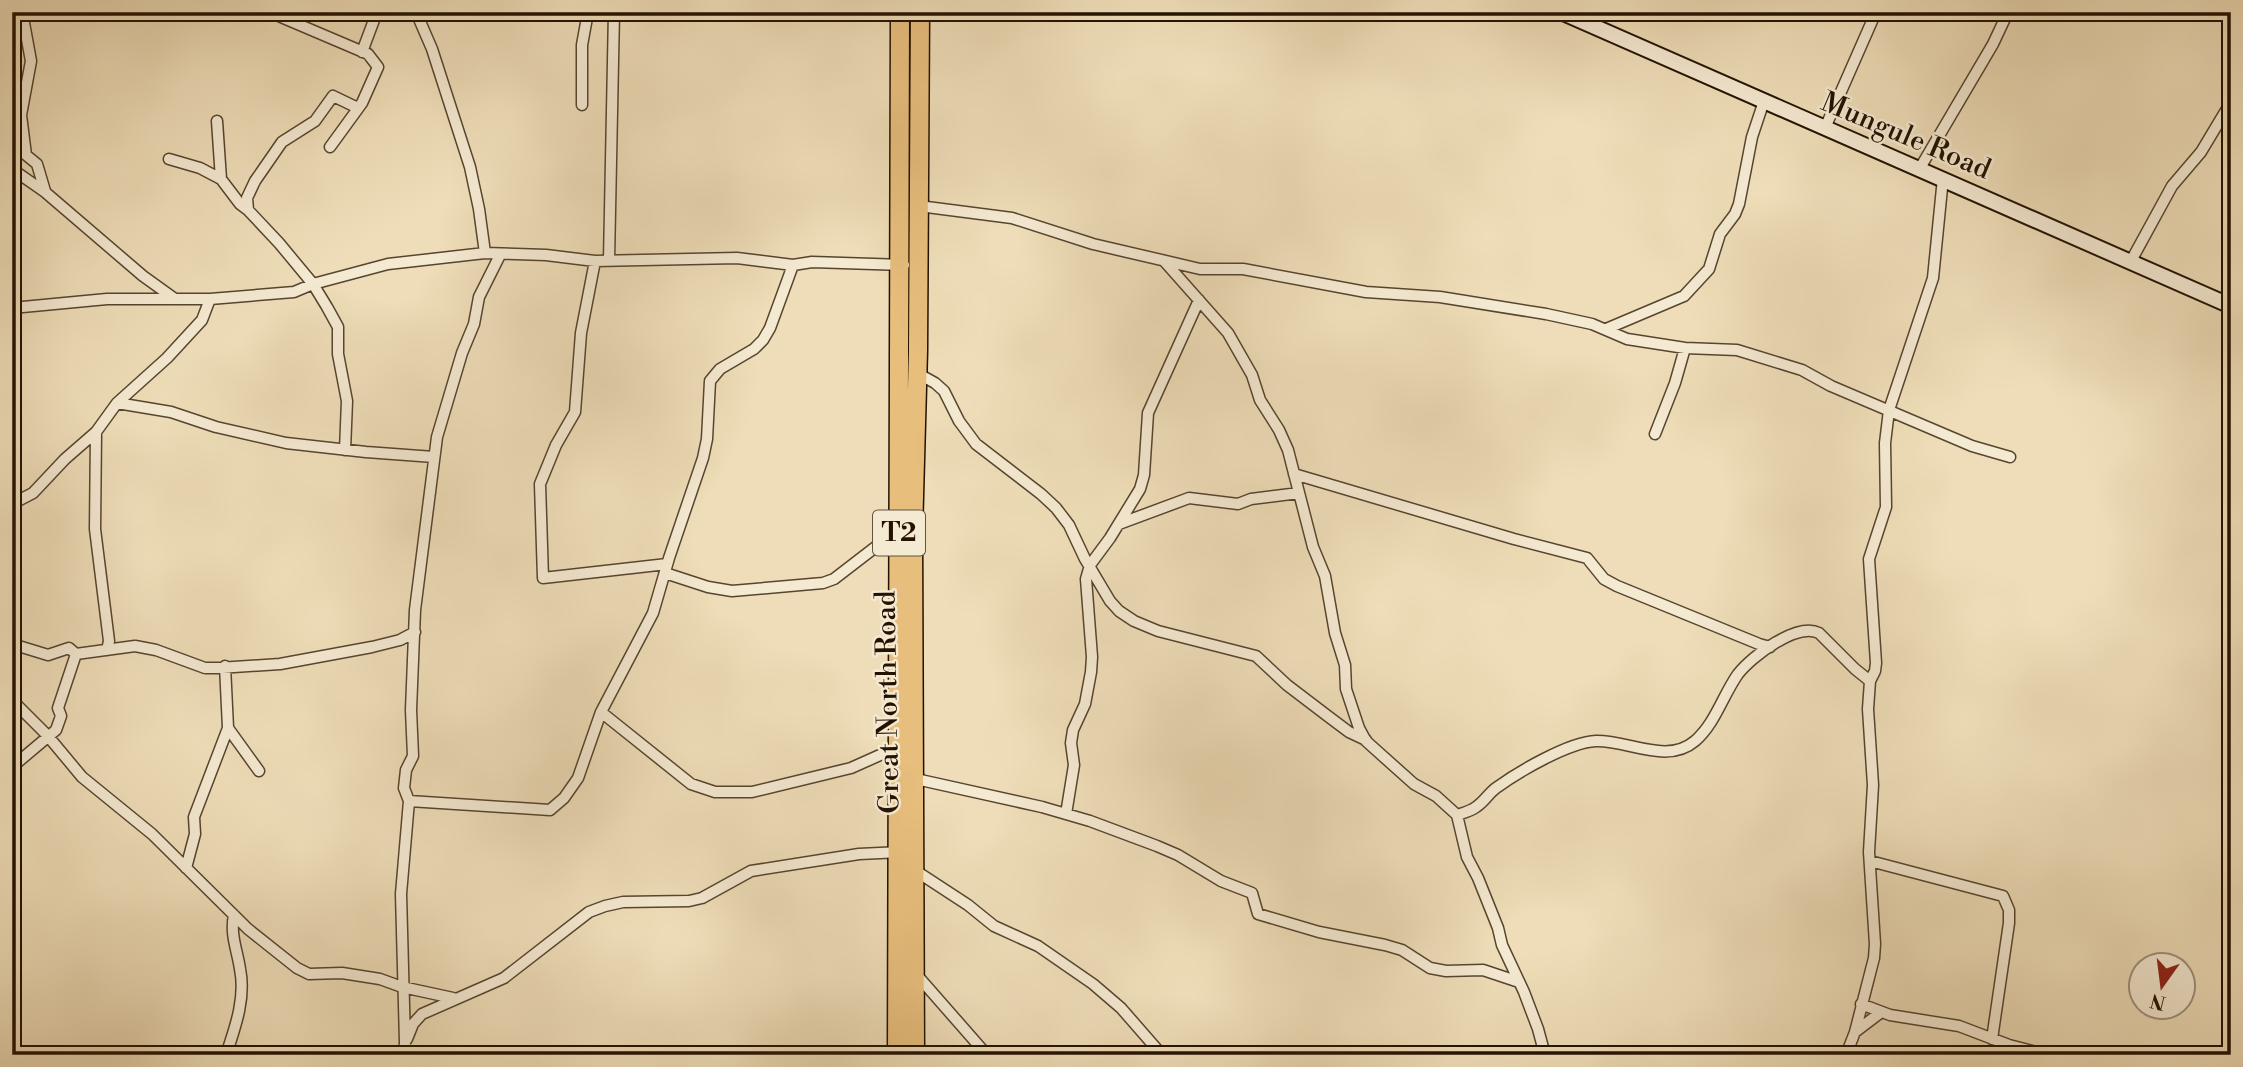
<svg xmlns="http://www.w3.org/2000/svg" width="2243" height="1067" font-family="'Libre Bodoni',serif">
<rect width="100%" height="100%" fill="#eeddb8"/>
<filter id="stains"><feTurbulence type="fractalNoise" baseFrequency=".00286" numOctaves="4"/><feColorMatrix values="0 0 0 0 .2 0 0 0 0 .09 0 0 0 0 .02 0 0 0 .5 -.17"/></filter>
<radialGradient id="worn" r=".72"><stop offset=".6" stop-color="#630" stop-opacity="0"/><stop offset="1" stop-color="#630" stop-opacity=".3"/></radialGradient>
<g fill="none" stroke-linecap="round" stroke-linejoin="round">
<defs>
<path id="street" d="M22 12 31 61 21 115 26 155 37 164 45 191
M416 12 432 49 470 167 479 209 485 253
M281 17 368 54 378 67 362 103 330 147
M362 52 377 12
M582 105V45L588 12
M217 121 221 179
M1825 128 1876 12
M169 159 200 168 221 179 240 204 248 210 279 243 313 284 327 307 338 327V354L347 401 345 450
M1920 168 1993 44 2008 12
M12 169 45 192 143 276 175 299
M919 206 1012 218 1093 244 1200 269H1243L1366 292 1440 297 1546 314 1592 324 1627 339 1685 348 1737 350 1802 370 1831 386 1972 446 2010 457
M248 210 247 198 255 181 282 142 315 121 333 96 358 108
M609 260 614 12
M595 261 581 333 575 412 556 445 540 484 543 578 667 564
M2131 261 2172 186 2201 152 2231 102
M1165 262 1228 333 1252 375 1260 400 1279 430 1288 450 1313 547 1325 576 1335 633 1345 665 1346 689 1359 728 1366 741 1376 750 1414 784 1436 796 1457 815 1467 857 1478 878 1498 928 1502 945 1524 992 1538 1029 1545 1055
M12 308 107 299H210L294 292 313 284 388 264 485 253 546 255 595 261 737 258 793 265 812 262 904 265
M1606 329 1684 296 1709 269 1720 234 1735 214 1739 204 1752 137 1764 101
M917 373 935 383 944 391 959 421 976 444 1041 494 1056 508 1069 525 1085 559 1110 601 1119 611 1134 621 1158 631 1256 656 1287 685 1329 717 1349 732 1366 740
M117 403 171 412 216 427 286 443 366 452 434 457
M96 432 95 529 109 641 107 650
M1655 434 1675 383 1685 348
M1294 474 1514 539 1587 558 1604 579 1617 586 1759 644 1770 647
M12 504 33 493 65 459 96 432 117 403 167 358 202 320 210 299
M1119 524 1189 498 1238 504 1251 499 1299 493
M665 573 708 587 732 591 823 583 834 579 899 529
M12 644 48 655 69 648 76 654 135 646 156 650 205 668H219L280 664 372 647 400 640 415 632
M225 666 228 728 259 771
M12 700 47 735 82 777 152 834 248 929 297 968 309 974 342 973 380 979 402 987 453 998
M601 712 691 784 715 792H752L851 768 898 747
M12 767 56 730 61 716 58 708 76 654
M916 779 1042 807 1090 821 1157 846 1178 855 1221 881 1252 893 1258 914 1319 932 1385 945 1402 950 1430 968 1446 971 1483 970 1519 982
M409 801 550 810 564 798 578 778 601 712 653 613 669 558 703 458 707 439 710 381 720 369 754 349 763 340 770 328 793 265
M1066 814 1074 765 1071 743 1073 730 1085 704 1091 672 1092 657 1086 579 1090 565 1110 538 1140 489 1144 475 1148 413 1199 300
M1457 815C1463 813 1471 811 1476 807 1484 802 1488 794 1496 788 1518 772 1569 742 1596 741 1628 740 1667 765 1695 741 1715 724 1723 695 1738 674 1752 656 1797 622 1819 633L1855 669 1870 681
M1870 861 2003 896 2009 910V923L1992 1039
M186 868 195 834 194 817 228 728
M916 871 968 905 994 926 1038 946 1093 984 1121 1008 1162 1055
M916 974 987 1055
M1861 1004 1890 1015 1959 1026 2009 1045 2048 1055
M1855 1032 1880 1013
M407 1039 413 1024 422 1014 504 978 589 912 605 906 623 902 689 901 702 898 751 871 859 854 901 852
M226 1055C235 1028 246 998 240 969 237 949 230 935 234 915
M404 1055 405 1042 401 894 409 801 404 788 406 770 413 756 411 710 415 610 437 437 462 353 474 324 479 297 500 255
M1846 1055 1855 1032 1874 958 1875 944 1869 852 1873 785 1868 709 1870 681 1875 671 1876 663 1869 559 1886 507 1885 443 1889 410 1933 278 1943 178"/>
<path id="secondary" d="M1561 12 2231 306"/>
<path id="highway" d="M897 1055 900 12
M915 1055 913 533 918 351 920 12"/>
</defs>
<use href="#street" stroke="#56452f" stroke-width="13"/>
<use href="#secondary" stroke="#231201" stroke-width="18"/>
<use href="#highway" stroke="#231201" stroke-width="21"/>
<use href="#street" stroke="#f4e9d1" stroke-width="10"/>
<use href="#secondary" stroke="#f4e9d1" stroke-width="14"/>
<use href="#highway" stroke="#e7be7c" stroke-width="18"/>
</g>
<g text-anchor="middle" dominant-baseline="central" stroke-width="5" stroke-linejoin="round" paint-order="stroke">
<rect fill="#f4e9d1" stroke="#62523f" stroke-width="2" x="873" y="510.5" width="52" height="45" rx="5"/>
<g font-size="26" font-weight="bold" fill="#231201">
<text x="899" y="533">T2</text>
</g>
<g font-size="28" fill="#231201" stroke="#f4e9d1">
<text transform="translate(1906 136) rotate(23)">Mungule Road</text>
<text transform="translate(888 702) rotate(-91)">Great North Road</text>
</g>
</g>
<rect width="2243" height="1067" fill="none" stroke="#eeddb8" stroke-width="42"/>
<rect x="14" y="14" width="2215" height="1039" fill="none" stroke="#231201" stroke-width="3.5"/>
<rect x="21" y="21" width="2201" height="1025" fill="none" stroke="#231201" stroke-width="2"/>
<g transform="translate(2162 986) rotate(194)"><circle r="33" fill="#f4e9d1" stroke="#a0937e" stroke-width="2"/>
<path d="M0-5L12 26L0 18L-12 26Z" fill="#8f2418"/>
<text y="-10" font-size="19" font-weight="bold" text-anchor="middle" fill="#231201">N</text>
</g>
<rect width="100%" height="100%" filter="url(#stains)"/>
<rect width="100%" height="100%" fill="url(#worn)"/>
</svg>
